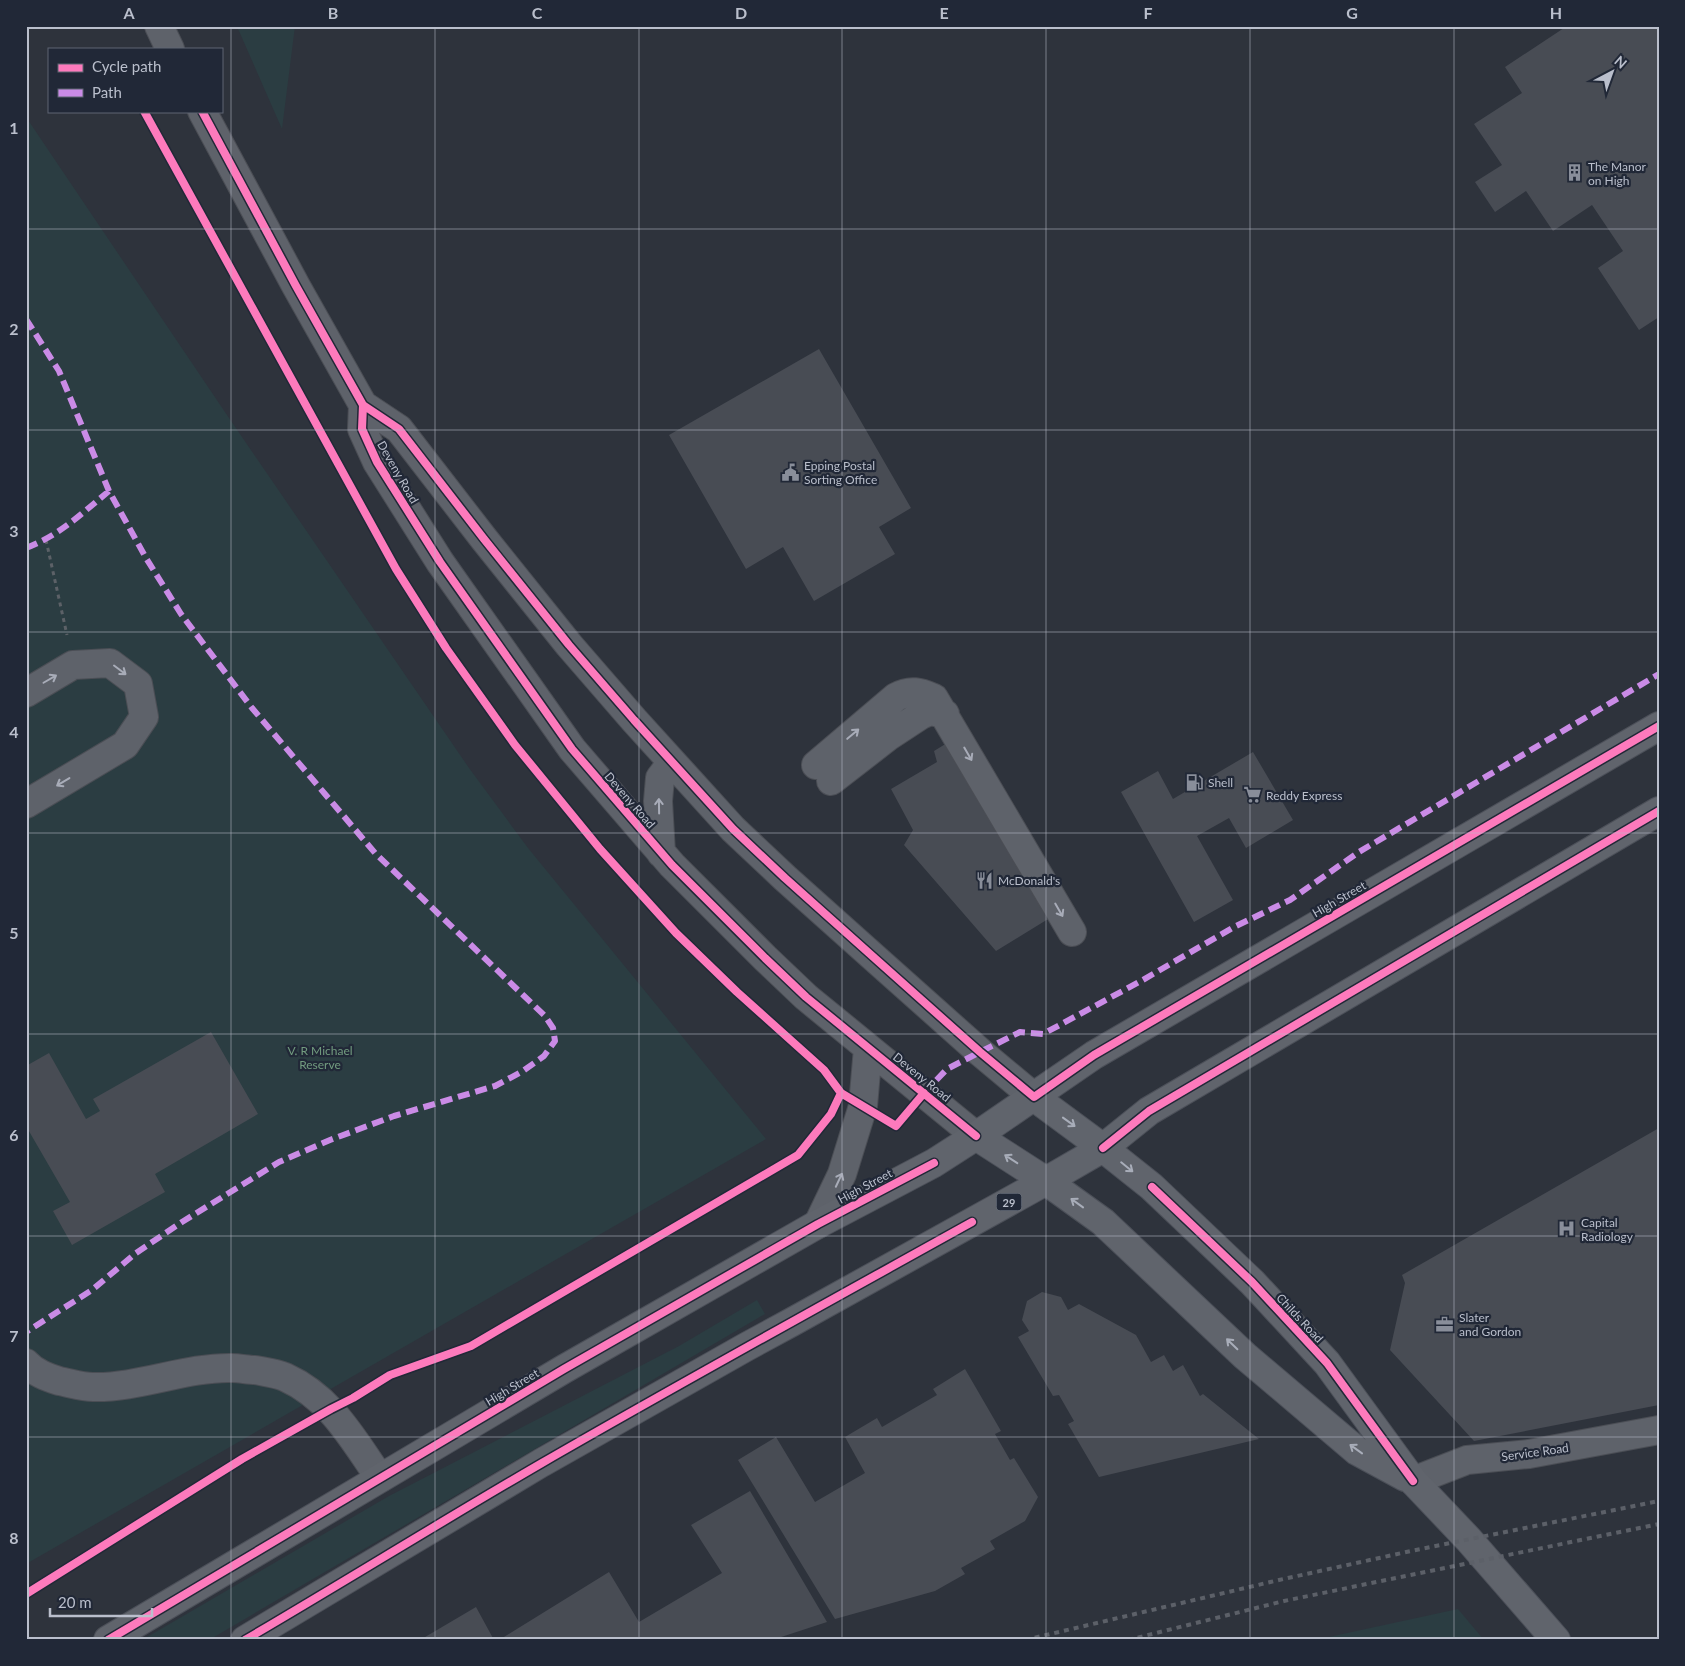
<svg xmlns="http://www.w3.org/2000/svg" width="1685" height="1666" font-family="Lato,sans-serif">
<rect width="100%" height="100%" fill="#2e333c"/>
<path fill="#2b3d42" d="M236 26H295L282 129 239 31Z
M26 117 229 418 469 768 528 848 766 1139 26 1564Z
M757 1300 765 1314 209 1640H142L389 1496 679 1346Z
M1458 1609 1484 1640H1315Z"/>
<path fill="#484c54" d="M1567 26H1659V317L1639 330 1598 268 1623 251 1592 205 1553 231 1526 191 1495 212 1475 182 1502 165 1474 124 1522 93 1505 67Z
M819 349 911 508 879 527 895 554 814 601 783 547 746 569 669 435Z
M952 740 1053 916 996 951 904 845 913 830 891 789 937 762 934 751Z
M1253 752 1293 820 1246 848 1229 818 1197 836 1233 900 1194 922 1121 792 1158 771 1173 799Z
M211 1032 258 1114 155 1174 165 1192 72 1245 53 1211 70 1202 26 1126V1066L49 1053 86 1119 100 1111 93 1099Z
M1659 1128V1405L1474 1441 1390 1350 1405 1283 1402 1275Z
M1042 1292 1061 1297 1068 1310 1079 1304 1136 1335 1151 1362 1164 1355 1173 1371 1183 1365 1200 1396 1203 1394 1259 1439 1099 1477 1068 1424 1074 1421 1059 1395 1053 1396 1018 1337 1029 1331 1022 1320 1027 1301Z
M965 1369 1001 1431 995 1434 1010 1460 1014 1458 1038 1497 1025 1521 990 1541 995 1549 961 1568 965 1574 935 1591 835 1619 738 1460 776 1437 815 1502 865 1473 845 1437 877 1418 882 1427 937 1395 933 1389Z
M750 1491 827 1622 772 1640H499L609 1572 639 1622 722 1573 691 1525Z
M476 1607 494 1640H420Z"/>
<g fill="none" stroke-linecap="round" stroke-linejoin="round">
<defs>
<path id="minor" d="M159 26 170 49
M202 111 296 286 363 405 399 429 484 539 569 645 634 720 733 829 785 878 879 962 980 1052 1034 1097
M363 405 362 429 377 462 440 562 572 749 672 865 765 958 806 997 976 1136
M26 693 73 665 110 663 138 684 144 717 125 745 26 804
M816 765 896 697C910 689 920 692 934 698L1072 932
M831 781 889 736 921 715 930 711 945 714
M661 853 658 801 660 778 672 762
M818 1224 842 1174 863 1106 868 1048
M26 1363C35 1373 47 1377 59 1381 70 1383 82 1387 93 1387 140 1388 185 1367 232 1368 240 1368 248 1370 255 1370 265 1372 275 1373 285 1377 331 1398 352 1438 380 1478
M1413 1481 1467 1460 1529 1454 1659 1430"/>
<path id="major" d="M1034 1097 1103 1148 1152 1187 1252 1282 1327 1363 1413 1481 1469 1540 1556 1640
M976 1136 1046 1181 1103 1222 1245 1356 1357 1451 1405 1477
M108 1640 564 1369 818 1224 934 1163 976 1136 1094 1055 1659 726
M245 1640 541 1463 746 1347 792 1322 1046 1181 1103 1148 1149 1111 1659 811"/>
</defs>
<use href="#minor" stroke="#4b4e55" stroke-width="30"/>
<use href="#major" stroke="#4c5059" stroke-width="30"/>
<path stroke="#5c6167" stroke-width="3" stroke-dasharray="4 4" stroke-linecap="butt" d="M46 540 67 635"/>
<use href="#minor" stroke="#5e626a" stroke-width="28"/>
<use href="#major" stroke="#60646c" stroke-width="28"/>
<path stroke="#5c6068" stroke-width="4" stroke-dasharray="5 5" stroke-linecap="butt" d="M1025 1640 1279 1580 1411 1551 1659 1501
M1128 1640 1284 1601 1659 1524"/>
<path stroke="#ca8be6" stroke-width="6" stroke-dasharray="12 6" stroke-linecap="butt" d="M26 319 59 371 109 491 146 558 181 614 252 708 375 853 545 1016 553 1028 555 1041 544 1056 523 1071 495 1086 394 1116 330 1140 279 1162 182 1222 136 1253 92 1290 26 1332
M26 548C60 535 81 514 109 491
M924 1093 947 1069 980 1052 1020 1032 1043 1034 1141 981 1234 927 1290 900 1359 852 1659 674"/>
<defs>
<path id="cycleway" d="M144 111 396 569 446 648 515 745 600 849 676 933 737 992 824 1070 841 1093
M202 111 296 286 363 405 399 429 484 539 569 645 634 720 733 829 785 878 879 962 980 1052 1034 1097 1094 1055 1659 726
M363 405 362 429 377 462 440 562 572 749 672 865 765 958 806 997 976 1136
M1103 1148 1149 1111 1659 811
M1152 1187 1252 1282 1327 1363 1413 1481
M26 1594 242 1459 331 1409 353 1398 390 1375 471 1346 798 1155 831 1114 841 1093 896 1126 924 1093
M108 1640 564 1369 818 1224 934 1163
M245 1640C344 1582 442 1521 542 1463 684 1381 828 1302 972 1222"/>
</defs>
<use href="#cycleway" stroke="#212837" stroke-width="11"/>
<use href="#cycleway" stroke="#fd7abc" stroke-width="8"/>
</g>
<defs><path id="oneway-shaft" d="M-6 0H5M1.5-3L5.5 0L1.5 3" fill="none" stroke-width="1.6" stroke-linecap="round" stroke-linejoin="round" transform="scale(1.25)"/></defs>
<g stroke="#a8acb8">
<use href="#oneway-shaft" transform="translate(120 670) rotate(37)"/>
<use href="#oneway-shaft" transform="translate(50 679) rotate(-30)"/>
<use href="#oneway-shaft" transform="translate(853 734) rotate(-40)"/>
<use href="#oneway-shaft" transform="translate(968 754) rotate(60)"/>
<use href="#oneway-shaft" transform="translate(63 782) rotate(149)"/>
<use href="#oneway-shaft" transform="translate(659 806) rotate(-91)"/>
<use href="#oneway-shaft" transform="translate(1059 910) rotate(60)"/>
<use href="#oneway-shaft" transform="translate(839 1180) rotate(-65)"/>
</g>
<g stroke="#a8adb9">
<use href="#oneway-shaft" transform="translate(1069 1122) rotate(36)"/>
<use href="#oneway-shaft" transform="translate(1011 1159) rotate(-147)"/>
<use href="#oneway-shaft" transform="translate(1127 1167) rotate(39)"/>
<use href="#oneway-shaft" transform="translate(1077 1203) rotate(-144)"/>
<use href="#oneway-shaft" transform="translate(1232 1344) rotate(-136)"/>
<use href="#oneway-shaft" transform="translate(1356 1449) rotate(-144)"/>
</g>
<path fill="none" stroke="#babfcc" stroke-width="1" stroke-opacity="0.55" d="M231 26V1640M435 26V1640M639 26V1640M842 26V1640M1046 26V1640M1250 26V1640M1454 26V1640M26 229H1659M26 430H1659M26 632H1659M26 833H1659M26 1034H1659M26 1236H1659M26 1437H1659"/>
<defs>
<symbol id="building-bare" viewBox="-9 -9 18 18"><path d="M-4-6H4V6H1V3H-1V6H-4ZM-2.5-4.3h1.7v1.8h-1.7ZM.8-4.3h1.7v1.8H.8ZM-2.5-1h1.7V.8h-1.7ZM.8-1h1.7V.8H.8Z" fill="#898e9a" stroke="#212837" stroke-width="2.5" paint-order="stroke"/></symbol>
<symbol id="civic-bare" viewBox="-9 -9 18 18"><path d="M-.6-6.5H3V-4.5H.6V-3L4-1V1h2V6H-6V1h2V-1L-.6-3ZM-1.2 2.5V6h2.4V2.5Z" fill="#898e9a" stroke="#212837" stroke-width="2.5" paint-order="stroke"/></symbol>
<symbol id="fuel-bare" viewBox="-9 -9 18 18"><path d="M-5.5-6h7V0h2V4h1.3V-2.5L3-4.5l.8-.8L6-3V5H2.5V1h-1V6h-7ZM-4.2-4.7v3.2H.2V-4.7Z" fill="#898e9a" stroke="#212837" stroke-width="2.5" paint-order="stroke"/></symbol>
<symbol id="supermarket-bare" viewBox="-9 -9 18 18"><path d="M-6-5.5h2.5l.6 2H6L4.5 2H-2.5L-4.4-4H-6ZM-1.5 3.2a1.3 1.3 0 1 0 .1 0ZM3 3.2a1.3 1.3 0 1 0 .1 0Z" fill="#898e9a" stroke="#212837" stroke-width="2.5" paint-order="stroke"/></symbol>
<symbol id="restaurant-bare" viewBox="-9 -9 18 18"><path d="M-5-6h1v4h1v-4h1v4h1v-4h1v5L-1.5 .5V6h-2V.5L-5-1ZM5-6V6H3V1.5H1.5Q1.5-4 5-6Z" fill="#898e9a" stroke="#212837" stroke-width="2.5" paint-order="stroke"/></symbol>
<symbol id="hospital-bare" viewBox="-9 -9 18 18"><path d="M-5-5h3v3.5h4V-5h3V5h-3V1.5h-4V5h-3Z" fill="#898e9a" stroke="#212837" stroke-width="2.5" paint-order="stroke"/></symbol>
<symbol id="office-bare" viewBox="-9 -9 18 18"><path d="M-6-3h4V-5.5h4V-3h4V5H-6ZM-1-4.5V-3h2v-1.5ZM-6 0V1H6V0Z" fill="#898e9a" stroke="#212837" stroke-width="2.5" paint-order="stroke"/></symbol>
</defs>
<g fill-rule="evenodd">
<use href="#building-bare" x="1562" y="160" width="25" height="25"/>
<use href="#civic-bare" x="778" y="460" width="25" height="25"/>
<use href="#fuel-bare" x="1182" y="770" width="25" height="25"/>
<use href="#supermarket-bare" x="1240" y="782" width="25" height="25"/>
<use href="#restaurant-bare" x="972" y="868" width="25" height="25"/>
<use href="#hospital-bare" x="1554" y="1216" width="25" height="25"/>
<use href="#office-bare" x="1432" y="1312" width="25" height="25"/>
</g>
<g text-anchor="middle" dominant-baseline="central" stroke-width="4.5" stroke-linejoin="round" paint-order="stroke">
<rect fill="#212837" stroke="#8c929f" stroke-width="1" x="996.5" y="1193.5" width="25" height="17" rx="4"/>
<g font-size="11" font-weight="bold" fill="#babfcc">
<text x="1009" y="1202">29</text>
</g>
<g font-size="12" fill="#babfcc" stroke="#212837" text-anchor="start">
<text x="1588" y="166">The Manor<tspan x="1588" dy="14">on High</tspan></text>
<text x="804" y="465">Epping Postal<tspan x="804" dy="14">Sorting Office</tspan></text>
<text x="1208" y="782">Shell</text>
<text x="1266" y="795">Reddy Express</text>
<text x="998" y="880">McDonald's</text>
<text x="1581" y="1222">Capital<tspan x="1581" dy="14">Radiology</tspan></text>
<text x="1459" y="1317">Slater<tspan x="1459" dy="14">and Gordon</tspan></text>
</g>
<g font-size="12" fill="#babfcc" stroke="#212837">
<text transform="translate(398 472) rotate(60)">Deveny Road</text>
<text transform="translate(630 800) rotate(49)">Deveny Road</text>
<text transform="translate(1339 899) rotate(-30)">High Street</text>
<text transform="translate(922 1077) rotate(39)">Deveny Road</text>
<text transform="translate(865 1186) rotate(-28)">High Street</text>
<text transform="translate(1300 1318) rotate(47)">Childs Road</text>
<text transform="translate(512 1387) rotate(-31)">High Street</text>
<text transform="translate(1535 1452) rotate(-8)">Service Road</text>
</g>
<g font-size="12" fill="#729b7f" stroke="#212837">
<text x="320" y="1050">V. R Michael<tspan x="320" dy="14">Reserve</tspan></text>
</g>
</g>
<rect width="1685" height="1666" fill="none" stroke="#212837" stroke-width="55"/>
<rect x="48" y="48" width="175" height="65" fill="#212837" stroke="#5e6473"/>
<rect x="58" y="64" width="25" height="8" fill="#fd7abc" stroke="#5e6473"/>
<text x="92" y="72" font-size="15" fill="#babfcc">Cycle path</text>
<rect x="58" y="89" width="25" height="8" fill="#ca8be6" stroke="#5e6473"/>
<text x="92" y="98" font-size="15" fill="#babfcc">Path</text>
<g transform="translate(1612 72) rotate(41)" stroke="#212837" stroke-width="4" paint-order="stroke">
<path d="M0-4L9 19L0 12L-9 19Z" fill="#babfcc"/>
<text y="-8" font-size="14" font-weight="bold" text-anchor="middle" fill="#babfcc">N</text>
</g>
<path d="M50 1608v8h102v-8" fill="none" stroke="#babfcc" stroke-width="2.5"/>
<text x="58" y="1608" font-size="15" fill="#babfcc" stroke="#212837" stroke-width="4" paint-order="stroke">20 m</text>
<rect x="28" y="28" width="1630" height="1610" fill="none" stroke="#babfcc" stroke-width="2"/>
<g font-size="16" text-anchor="middle" font-weight="bold" fill="#babfcc">
<text x="129" y="19">A</text>
<text x="333" y="19">B</text>
<text x="537" y="19">C</text>
<text x="741" y="19">D</text>
<text x="944" y="19">E</text>
<text x="1148" y="19">F</text>
<text x="1352" y="19">G</text>
<text x="1556" y="19">H</text>
<text x="14" y="134">1</text>
<text x="14" y="335">2</text>
<text x="14" y="537">3</text>
<text x="14" y="738">4</text>
<text x="14" y="939">5</text>
<text x="14" y="1141">6</text>
<text x="14" y="1342">7</text>
<text x="14" y="1544">8</text>
</g>
</svg>
